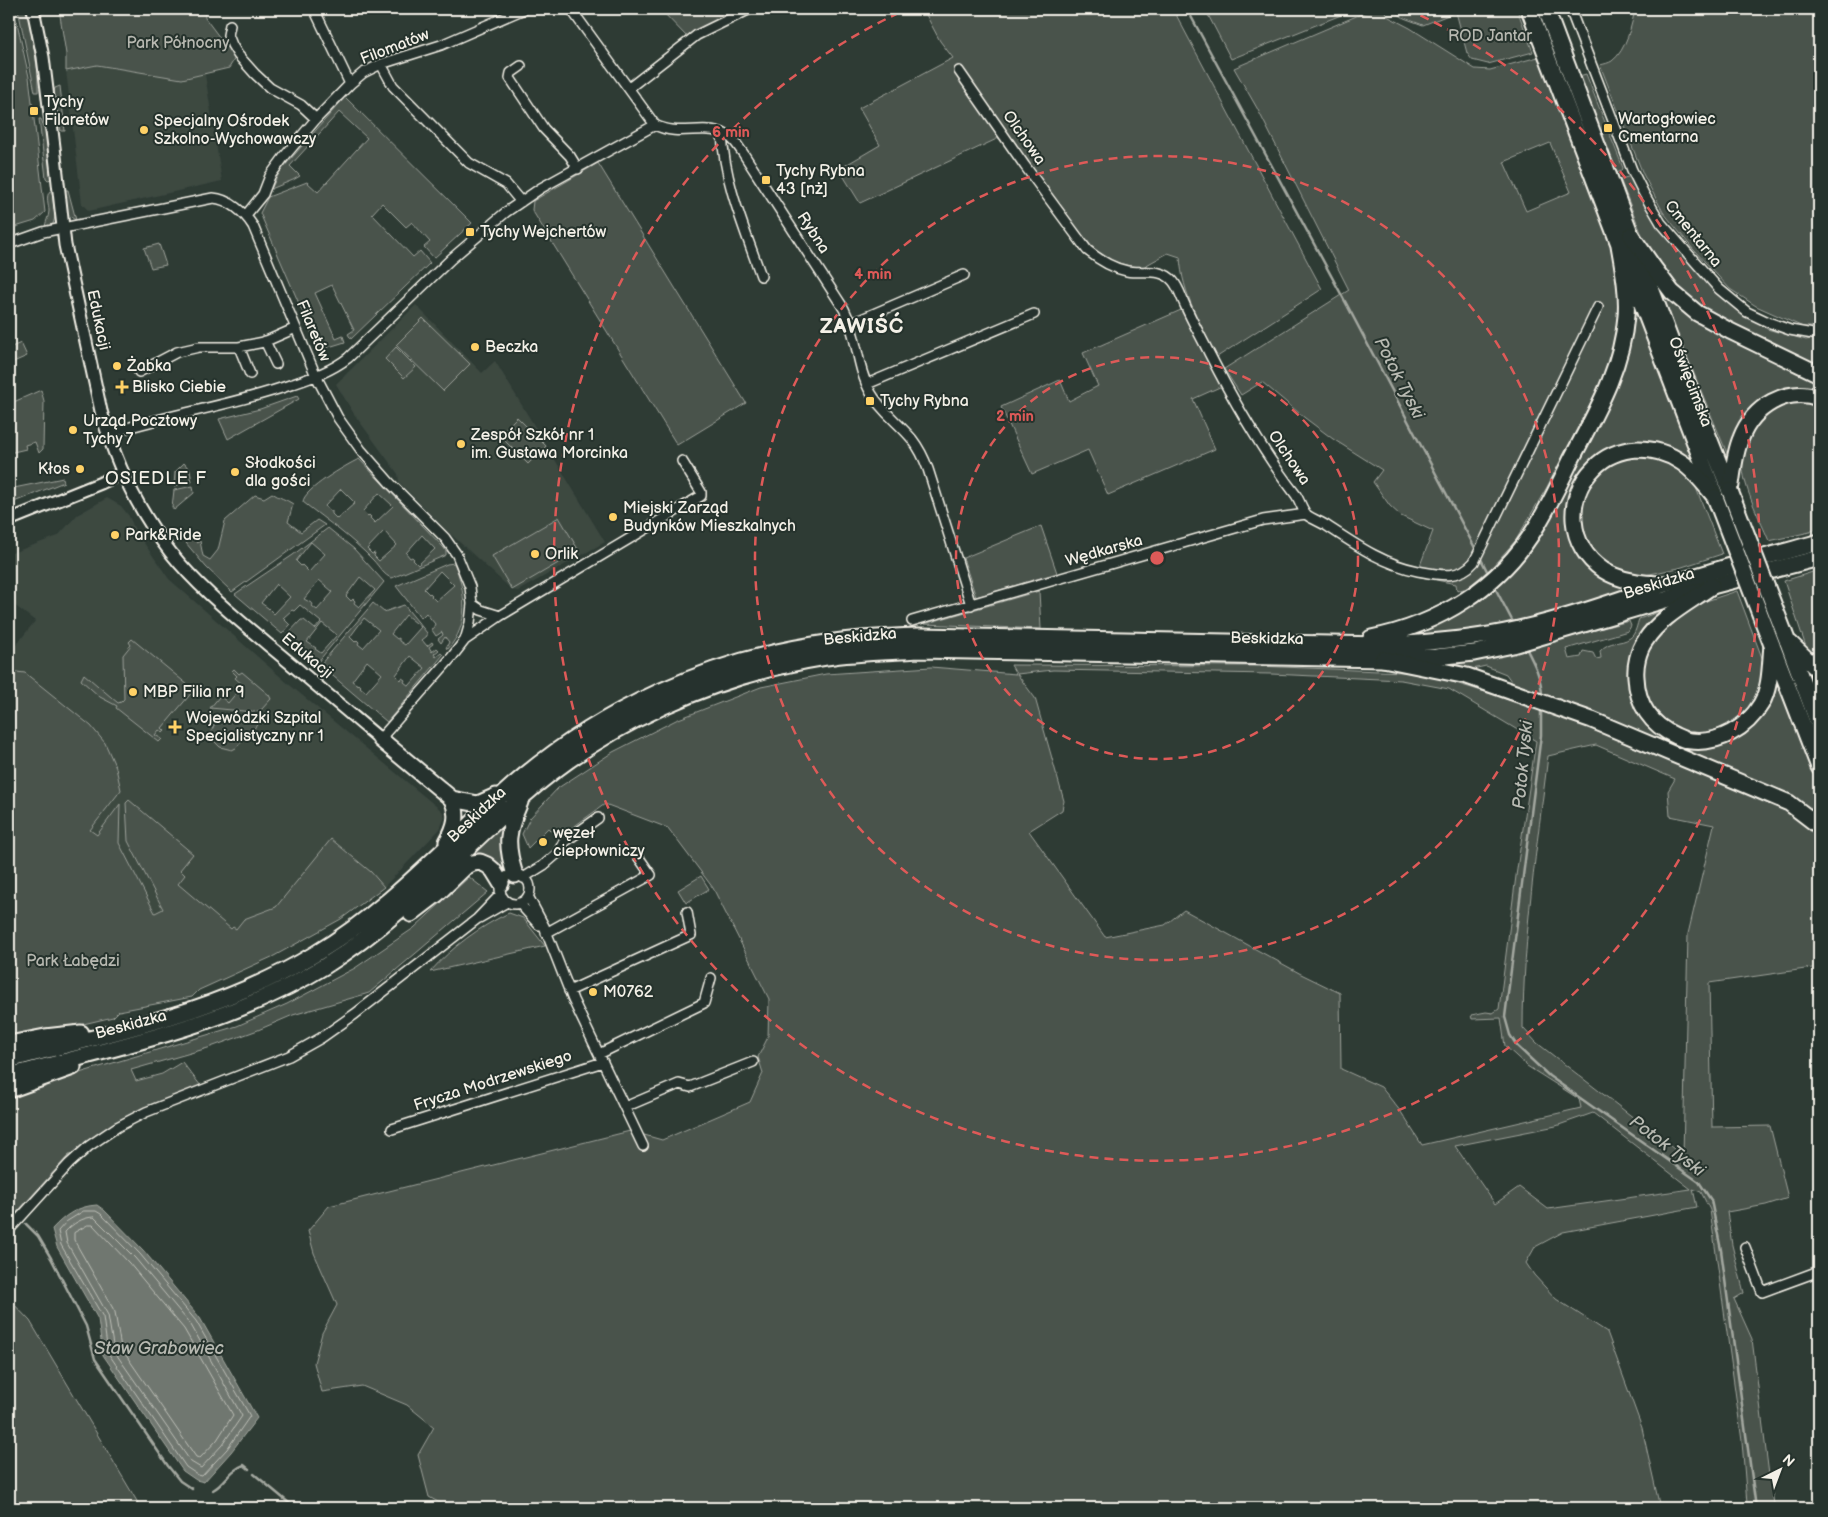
<svg xmlns="http://www.w3.org/2000/svg" width="1828" height="1517" font-family="'Balsamiq Sans',sans-serif">
<rect width="100%" height="100%" fill="#2e3b34"/>
<filter id="ink" filterUnits="userSpaceOnUse"><feTurbulence type="fractalNoise" baseFrequency=".02" numOctaves="2"/><feDisplacementMap in="SourceGraphic" scale="10" xChannelSelector="R" yChannelSelector="G"/><feConvolveMatrix kernelMatrix="1 2 1 2 8 2 1 2 1" color-interpolation-filters="sRGB"/></filter>
<g filter="url(#ink)">
<path fill="#3c4841" d="M97 65 182 79 205 74 222 181 89 211 82 204 66 71Z
M416 305 482 373 495 361 605 542 518 591 512 590 445 529 399 482 398 474 354 414 336 384Z
M107 498 121 506 129 516 135 530 169 579 291 686 442 811 445 817 440 829 384 887 341 919 274 956 205 988 9 768V654L35 621 9 601V554L58 536 77 515Z"/>
<path fill="#48524c" stroke="#9ea29a" fill-rule="evenodd" d="M9 9H14L29 77 45 212 35 221 9 229Z
M18 9H27L38 72V92H35Z
M59 9H204L205 18 235 58 229 68 182 79 97 65 66 71V54Z
M660 9H744L688 38Z
M923 9H1173L1322 289 1217 357C1201 325 1182 294 1180 257L1168 253 1143 267H1133L1112 261 1094 249 1071 221 1009 136 1001 137 860 203 839 169 880 145 859 108 953 58 940 41Z
M1205 9H1356L1231 59Z
M1373 9H1384L1387 16 1410 28 1475 69 1490 70 1542 56 1619 269 1622 297 1615 355 1547 487 1516 540 1492 567 1467 588 1457 591 1456 584 1416 576 1433 531 1401 516 1390 506 1373 482 1382 470 1333 439 1305 418 1262 382 1241 395 1224 369 1349 290 1257 108 1234 68ZM1550 143 1571 192 1526 211 1504 162Z
M1391 9H1517L1533 52 1488 64 1472 60 1467 53 1456 12 1423 25 1404 18Z
M1635 9H1819V327H1803L1756 306 1730 289 1693 249 1663 212 1643 174 1600 65C1604 64 1609 63 1612 61 1626 51 1632 24 1635 9Z
M1586 74 1623 168 1622 171 1616 173 1579 76Z
M60 86 65 131H61L53 94 55 88Z
M345 97 472 223 434 258 424 247 430 242 412 222 406 227 382 203 372 214 413 257 420 251 430 263 351 339 348 334 354 330 332 285 315 293 336 339 343 336 345 342 319 350 260 213 268 197 307 182 318 192 367 138 339 112 290 166 300 176 293 180 271 189 279 173 288 162Z
M39 119H41L46 133 51 179 48 180 46 178Z
M598 163 746 403 677 445 532 210 533 201Z
M1632 176 1653 218 1705 281 1767 329 1806 340 1819 337V365L1757 338 1685 298 1647 248 1620 179Z
M64 190H68L76 220C63 215 66 201 64 190Z
M50 191H52L55 217 53 224 45 228C45 222 49 217 49 211 49 204 45 197 50 191Z
M159 244 166 265 151 268 144 248Z
M1667 296 1819 379V395L1774 394 1731 463 1663 299Z
M1633 299 1697 467 1621 445 1569 507 1588 563 1637 586 1542 617 1462 634 1418 638 1414 631 1513 565 1615 380Z
M1181 310 1222 386 1193 399 1215 449 1108 495 1088 450 1032 474 1001 407 1060 380 1069 401 1098 386 1083 353Z
M423 318 470 364 443 391 396 345Z
M21 343 27 356 9 364V348Z
M396 347 416 367 404 378 385 359Z
M41 390 44 401 43 449 39 453 35 442 25 445 26 449 9 453V404Z
M297 396 299 399 228 439 219 419 260 409Z
M1819 402V527L1810 532 1769 541C1756 509 1726 459 1753 427 1760 418 1770 410 1778 403Z
M517 417 546 446 528 464 499 435Z
M1658 455 1691 475 1722 554 1679 568 1640 576 1606 566 1586 548 1578 509 1586 482 1616 456Z
M359 459 444 548 446 551V555L392 578C384 576 379 566 373 560 352 538 327 521 303 502 303 490 346 465 359 459ZM341 489 355 503 337 519 332 514V511H329L325 506ZM379 493 393 506 375 523 370 518 371 517 369 515 368 516 363 511ZM384 531 397 545 379 561 374 556 375 553 372 554 367 549ZM422 535 435 549 418 565 413 560 414 559 412 557 410 558 406 553Z
M184 463 190 470 192 482 174 486 175 472Z
M63 478 64 482 9 504V489Z
M193 486 194 493 174 510 172 507 174 490Z
M272 493C279 498 286 499 293 504L288 522 301 532 317 520 325 525 232 592 206 567 186 543 193 538 197 543 200 541 203 556 210 560 218 550 225 521 255 495 264 498Z
M559 517 579 551 512 590 492 556Z
M1041 526 1057 573 976 597 963 558Z
M328 528 354 549 384 582 317 663 285 637 301 620H304L315 629 321 622 300 605 294 611 292 610 283 618 290 625 282 634 235 594 293 555ZM311 542 325 554 309 572 302 565 301 566 296 561ZM360 577 375 590 359 607 354 603 355 601 353 599 351 601 346 596ZM319 580 333 592 317 610 312 606 313 604 304 599ZM276 584 290 597 274 614 268 608 261 603ZM322 623 337 635 321 653 315 649 316 648 307 642Z
M454 563C466 592 470 624 448 649L446 648 449 642 445 637 441 643 438 639 443 635 442 632 436 636 432 630 435 624 426 613 421 618 396 586 447 564ZM440 571 454 585 436 601 431 596 432 595 430 593 429 594 424 589Z
M1819 570V661L1806 647 1784 581Z
M1039 591 1041 629 924 624Z
M1737 591 1764 663V687L1754 707 1737 726 1710 736 1685 735 1664 723 1646 704 1640 681 1647 643 1680 614 1703 602Z
M373 603 384 612 404 605 427 633V636L422 640 427 646 432 642 433 644 429 647 432 652 437 648 439 650 434 654 436 657 441 653 443 655 387 722 320 665ZM406 615 421 627 405 645 399 641V638L397 639 391 634ZM364 618 379 630 363 648 358 644 359 642 357 640 355 642 350 637ZM410 656 425 668 409 686 404 682 405 680 402 678 401 680 396 675ZM367 661 382 674 366 692 360 687 361 686 359 684 358 685 352 681Z
M1667 609 1635 648 1646 720 1718 744 1772 687 1778 685 1819 789V822L1516 688 1506 674 1486 666 1468 670 1439 662 1521 650 1629 621 1631 626 1628 631 1566 649 1569 659 1581 657 1583 651 1593 653 1596 659 1601 658 1600 651C1611 639 1620 645 1630 638 1636 634 1637 624 1639 619Z
M132 639 194 690 162 728 165 731 163 733 159 730 155 735 162 739 159 742 116 708 117 706 100 697 81 680 84 674 118 703 121 702 124 699 123 655 131 645 129 642Z
M1011 665 1257 666 1403 672 1429 675 1495 695 1584 726 1681 766 1739 785 1787 806 1819 832V967L1709 983 1712 1127 1770 1126 1788 1198 1766 1205 1727 1212 1732 1245 1744 1293 1734 1299 1752 1339 1770 1483 1775 1508H1748L1747 1504 1742 1441 1710 1210 1701 1192 1693 1189 1697 1207 1563 1232 1535 1247 1526 1263 1534 1275 1556 1299 1607 1332 1642 1428 1660 1508H449L429 1497 418 1455 434 1427 407 1405 362 1386 322 1392 314 1363 322 1333 337 1305 314 1253 308 1231 329 1206 630 1131 662 1140 750 1102 763 1073 758 1057 768 1037 769 999 713 888 668 828 605 804 558 838 548 828 528 848 522 834 530 818 558 788 613 752 676 720 761 687 826 674 931 667 1016 674ZM1053 670 1271 674 1401 680 1449 689 1536 741 1516 876 1499 1009 1493 1013 1486 1012 1471 1015 1472 1019 1501 1018 1505 1046 1527 1066 1579 1099 1581 1108 1422 1145 1401 1112 1381 1087 1341 1069 1340 993 1301 974 1184 910 1165 925 1105 937 1029 831 1062 810 1064 801 1035 698 1017 674ZM1596 745 1675 779 1668 791 1670 816 1714 825 1688 934 1683 1156 1537 1043 1523 1028C1523 937 1537 846 1548 756ZM1593 1113 1691 1189 1548 1209 1519 1187 1495 1204 1455 1146 1556 1126Z
M234 669 239 674 242 672 269 695 271 699 261 710 254 712 210 708 220 696 228 703 243 685 235 678 237 676 232 671Z
M9 671 25 673 91 726 105 743 116 768 121 790 90 830 97 835 120 804 119 843 155 913 163 909 128 841 126 803 129 800 193 854 180 870 185 875 178 884 231 929 233 927 236 929 244 919 276 907 331 839 371 872 384 887 341 919 274 956 199 990 192 997 119 1011 113 1017 79 1025 32 1031 9 1037Z
M228 715 255 720 259 723 236 748 232 750 220 747 211 738C211 726 217 718 228 715Z
M507 819 510 871 502 876 462 862Z
M701 876 709 889 686 903 678 890Z
M469 877 488 892 369 993 293 1015 258 1030 208 1048 131 1070 136 1081 162 1074 182 1062 201 1086 151 1105 104 1130 68 1156 9 1221V1094L237 1026 287 1004 355 968 414 928Z
M509 913 523 918 545 946 430 972C452 947 479 927 509 913Z
M9 1299 30 1321 141 1508H9Z"/>
<path fill="#6f7770" stroke="#a4a8a0" d="M97 1205 104 1210 143 1250 200 1318 257 1418 231 1452 204 1482 196 1480 183 1471 103 1355 98 1319 57 1247 52 1229C65 1215 78 1206 97 1205Z"/>
<g fill="none" stroke-linecap="round" stroke-linejoin="round">
<path stroke="#bfc0b8" stroke-width="1" d="M84 1211H96L101 1214 140 1254 196 1321 250 1416 227 1449 202 1476 198 1475 186 1467 108 1353 103 1317 61 1245 58 1231 66 1222Z
M94 1217 135 1258 191 1325 242 1416 222 1445 201 1468 191 1462 114 1351 108 1315 67 1243 65 1232C72 1224 83 1217 94 1217Z
M88 1225H93L129 1263 184 1329 233 1415 217 1440 200 1458 196 1457 121 1348 115 1312 74 1240V1233Z"/>
<path stroke="#a4a8a0" stroke-width="2.5" d="M1187 9 1347 305 1476 550
M1480 557 1489 575
M1493 584 1514 624
M1525 646C1534 663 1542 678 1542 697
M1541 708V735L1505 1017 1510 1035 1517 1046 1549 1076 1699 1182 1711 1200 1721 1250 1756 1508
M26 1224 38 1236 51 1258 86 1326 95 1359 168 1466 180 1481 192 1489
M254 1474 295 1508
M213 1490C226 1483 228 1471 244 1465L249 1469"/>
<defs>
<path id="minor" d="M314 9 350 84
M571 9 655 125C682 139 708 120 731 138 736 142 739 148 743 153L844 309C858 336 856 367 871 393 881 411 899 423 912 439 919 448 924 458 928 469L971 605
M1570 9 1632 170 1644 194 1661 223 1719 289 1747 312 1768 322 1790 330 1813 334 1819 333
M230 25 228 35 232 45 238 55 255 74 270 88 301 105 316 119
M381 64 393 86 464 158 469 163 506 184 521 202
M521 66 511 73 510 78 544 129 570 156 578 169
M959 71 1025 166 1087 250C1098 259 1112 268 1127 271 1143 274 1161 267 1173 281 1179 288 1181 297 1185 305 1192 321 1201 337 1209 353 1234 402 1262 451 1296 495 1300 501 1302 510 1307 515 1312 519 1321 522 1327 526 1356 545 1383 564 1418 571 1439 575 1459 580 1474 562L1598 307
M629 88 697 35 750 9
M722 133C724 182 745 230 761 276
M246 215 263 194 270 176 284 157 316 119 350 84 363 73 381 64 441 45 524 9
M9 244 43 232 213 198C229 199 245 213 253 226L316 376 338 418 361 450 390 483 445 538 457 555 470 587 472 604 470 623 465 640 451 658 380 739
M850 322 857 321 964 275
M265 341 276 364
M239 347 250 374
M139 372 177 352 199 347H239L264 342 296 328
M867 384 1034 314
M107 434C168 414 232 406 293 384 313 377 331 371 348 358L451 259 506 212 541 188 655 125
M472 604 481 610 500 616
M912 621 1263 520 1306 514
M465 640 500 616 701 496V492L682 461
M500 889a15 15 0 1 1 30 0a15 15 0 1 1-30 0Z
M523 878 544 865 558 853 563 843 598 818
M528 896 544 926 573 1000 643 1146
M519 903 539 925
M479 918 507 902
M546 933 651 875 637 855
M569 991 691 935 687 912
M599 1054 704 1003 711 978
M625 1107 679 1084 690 1087 753 1062
M392 1129 603 1062
M9 1230 69 1164 89 1146 117 1127 146 1112 289 1056 321 1038 355 1014 477 919 501 894
M1745 1247 1762 1292 1819 1271"/>
<path id="tertiary" d="M33 9 43 57 54 147 65 245 101 411C115 462 138 511 171 553 198 587 233 615 267 644 305 675 342 707 380 739
M9 520 101 483 122 473"/>
<path id="primary" d="M1529 9 1715 495
M1546 9 1670 339 1730 491
M1371 638C1438 625 1500 587 1536 527 1549 506 1560 483 1571 460 1595 414 1622 369 1626 316 1628 293 1623 268 1619 245
M1787 640 1819 726
M1790 643 1819 671
M380 739 452 799 478 804 496 796
M447 842C456 826 459 815 452 799
M515 875C505 843 507 832 520 802
M411 914 437 894 465 867 473 863 480 862 487 865 493 870 501 883
M9 1044 45 1037 81 1033
M9 1060C113 1032 222 1011 315 954 390 909 447 844 511 787 599 710 711 659 827 643 857 638 888 637 919 636L1384 645C1425 643 1465 640 1505 632 1559 621 1613 602 1665 584
M9 1076C116 1047 229 1025 325 966 399 920 456 856 521 798 605 723 715 675 826 657 857 652 888 652 919 650L1383 659 1436 657 1474 653 1513 645 1712 586 1819 558
M9 1090 73 1067"/>
<path id="trunk" d="M1631 235 1654 268 1672 292 1697 313 1730 331 1819 374
M1730 491C1733 474 1734 454 1741 438 1753 407 1786 386 1819 398
M1715 497C1705 485 1694 470 1681 462 1668 453 1653 449 1638 449 1621 450 1605 456 1594 468 1564 498 1568 546 1603 570 1620 581 1646 584 1665 584 1679 583 1703 573 1717 570 1751 560 1785 552 1819 542
M1712 586C1690 602 1660 617 1645 641 1638 651 1635 666 1636 677 1637 704 1651 725 1676 736 1681 738 1686 741 1691 741 1719 744 1747 728 1761 704 1771 687 1770 664 1772 645
M1773 648 1819 767
M1383 659 1467 676 1592 720 1789 803 1819 826"/>
</defs>
<use href="#minor" stroke="#f4f1e8" stroke-width="12"/>
<use href="#tertiary" stroke="#f4f1e8" stroke-width="15"/>
<use href="#primary" stroke="#f4f1e8" stroke-width="19"/>
<use href="#trunk" stroke="#f4f1e8" stroke-width="19"/>
<use href="#minor" stroke="#26332d" stroke-width="9"/>
<use href="#tertiary" stroke="#26332d" stroke-width="11"/>
<use href="#primary" stroke="#26332d" stroke-width="15"/>
<use href="#trunk" stroke="#26332d" stroke-width="15"/>
<defs>
<path id="primary-bridge" d="M1730 491 1787 640"/>
<path id="trunk-bridge" d="M1715 497 1772 645"/>
</defs>
<use href="#primary-bridge" stroke="#f4f1e8" stroke-width="19" stroke-linecap="butt"/>
<use href="#trunk-bridge" stroke="#f4f1e8" stroke-width="19" stroke-linecap="butt"/>
<use href="#primary-bridge" stroke="#26332d" stroke-width="15"/>
<use href="#trunk-bridge" stroke="#26332d" stroke-width="15"/>
</g>
</g>
<g fill="none" stroke="#de5a58" stroke-width="2.5" stroke-dasharray="9 6">
<circle cx="1157" cy="558" r="201"/>
<circle cx="1157" cy="558" r="402"/>
<path d="M1407 9A603 603 0 1 1 907 9"/>
</g>
<g fill="#ffd166" stroke="#26332d" stroke-width="2">
<rect x="29" y="106" width="10" height="10" rx="2.5"/>
<rect x="1603" y="123" width="10" height="10" rx="2.5"/>
<circle cx="144" cy="130" r="5"/>
<rect x="761" y="175" width="10" height="10" rx="2.5"/>
<rect x="465" y="227" width="10" height="10" rx="2.5"/>
<circle cx="475" cy="347" r="5"/>
<circle cx="117" cy="366" r="5"/>
<path d="M119.5 379.5h5v5h5v5h-5v5h-5v-5h-5v-5h5z"/>
<rect x="865" y="396" width="10" height="10" rx="2.5"/>
<circle cx="73" cy="430" r="5"/>
<circle cx="461" cy="444" r="5"/>
<circle cx="80" cy="469" r="5"/>
<circle cx="235" cy="472" r="5"/>
<circle cx="613" cy="517" r="5"/>
<circle cx="115" cy="535" r="5"/>
<circle cx="535" cy="554" r="5"/>
<circle cx="133" cy="692" r="5"/>
<path d="M172.5 719.5h5v5h5v5h-5v5h-5v-5h-5v-5h5z"/>
<circle cx="543" cy="842" r="5"/>
<circle cx="593" cy="992" r="5"/>
</g>
<g text-anchor="middle" dominant-baseline="central" stroke-width="4" stroke-linejoin="round" paint-order="stroke">
<g font-size="16" fill="#b8b9b1" stroke="#26332d">
<text x="1490" y="36">ROD Jantar</text>
<text x="178" y="43">Park Północny</text>
<text x="73" y="961">Park Łabędzi</text>
</g>
<g font-size="16" fill="#f4f1e8" stroke="#26332d">
<text transform="translate(395 47) rotate(-21)">Filomatów</text>
<text transform="translate(1024 138) rotate(55)">Olchowa</text>
<text transform="translate(813 233) rotate(57)">Rybna</text>
<text transform="translate(1693 234) rotate(51)">Cmentarna</text>
<text transform="translate(98 320) rotate(78)">Edukacji</text>
<text transform="translate(313 331) rotate(67)">Filaretów</text>
<text transform="translate(1690 382) rotate(69)">Oświęcimska</text>
<text transform="translate(1289 458) rotate(56)">Olchowa</text>
<text transform="translate(1104 551) rotate(-16)">Wędkarska</text>
<text transform="translate(1659 584) rotate(-17)">Beskidzka</text>
<text transform="translate(860 637) rotate(-5)">Beskidzka</text>
<text transform="translate(1267 639) rotate(1)">Beskidzka</text>
<text transform="translate(307 656) rotate(40)">Edukacji</text>
<text transform="translate(477 815) rotate(-43)">Beskidzka</text>
<text transform="translate(131 1025) rotate(-15)">Beskidzka</text>
<text transform="translate(493 1081) rotate(-18)">Frycza Modrzewskiego</text>
</g>
<g font-size="16" fill="#f4f1e8" stroke="#26332d" text-anchor="start">
<text x="44" y="102">Tychy<tspan x="44" dy="18">Filaretów</tspan></text>
<text x="1618" y="119">Wartogłowiec<tspan x="1618" dy="18">Cmentarna</tspan></text>
<text x="154" y="121">Specjalny Ośrodek<tspan x="154" dy="18">Szkolno-Wychowawczy</tspan></text>
<text x="776" y="171">Tychy Rybna<tspan x="776" dy="18">43 [nż]</tspan></text>
<text x="480" y="232">Tychy Wejchertów</text>
<text x="485" y="347">Beczka</text>
<text x="127" y="366">Żabka</text>
<text x="132" y="387">Blisko Ciebie</text>
<text x="880" y="401">Tychy Rybna</text>
<text x="83" y="421">Urząd Pocztowy<tspan x="83" dy="18">Tychy 7</tspan></text>
<text x="471" y="435">Zespół Szkół nr 1<tspan x="471" dy="18">im. Gustawa Morcinka</tspan></text>
<text x="245" y="463">Słodkości<tspan x="245" dy="18">dla gości</tspan></text>
<text x="70" y="469" text-anchor="end">Kłos</text>
<text x="623" y="508">Miejski Zarząd<tspan x="623" dy="18">Budynków Mieszkalnych</tspan></text>
<text x="125" y="535">Park&amp;Ride</text>
<text x="545" y="554">Orlik</text>
<text x="143" y="692">MBP Filia nr 9</text>
<text x="186" y="718">Wojewódzki Szpital<tspan x="186" dy="18">Specjalistyczny nr 1</tspan></text>
<text x="553" y="833">węzeł<tspan x="553" dy="18">ciepłowniczy</tspan></text>
<text x="603" y="992">M0762</text>
</g>
<g font-size="18" font-style="italic" fill="#b8bab2" stroke="#26332d">
<text transform="translate(1399 378) rotate(63)">Potok Tyski</text>
<text transform="translate(1523 765) rotate(-85)">Potok Tyski</text>
<text transform="translate(1667 1146) rotate(37)">Potok Tyski</text>
<text x="159" y="1348">Staw Grabowiec</text>
</g>
<g font-size="18" letter-spacing="1" fill="#f4f1e8" stroke="#26332d">
<text x="156" y="478">OSIEDLE F</text>
</g>
<g font-size="21" font-weight="bold" letter-spacing="1" fill="#f4f1e8" stroke="#26332d">
<text x="862" y="326">ZAWIŚĆ</text>
</g>
</g>
<circle cx="1157" cy="558" r="8" fill="#de5a58" stroke="#26332d" stroke-width="2.5"/>
<g font-size="15" text-anchor="middle" font-weight="bold" fill="#de5a58" stroke="#26332d" stroke-width="4" stroke-linejoin="round" paint-order="stroke">
<text x="731" y="137">6 min</text>
<text x="873" y="279">4 min</text>
<text x="1015" y="421">2 min</text>
</g>
<rect width="1828" height="1517" fill="none" stroke="#26332d" stroke-width="30"/>
<rect x="15" y="15" width="1798" height="1487" fill="none" stroke="#f4f1e8" stroke-width="2" filter="url(#ink)"/>
<g transform="translate(1780 1470) rotate(42)" stroke="#26332d" stroke-width="4" paint-order="stroke">
<path d="M0-4L9 19L0 12L-9 19Z" fill="#f4f1e8"/>
<text y="-8" font-size="14" font-weight="bold" text-anchor="middle" fill="#f4f1e8">N</text>
</g>
</svg>
